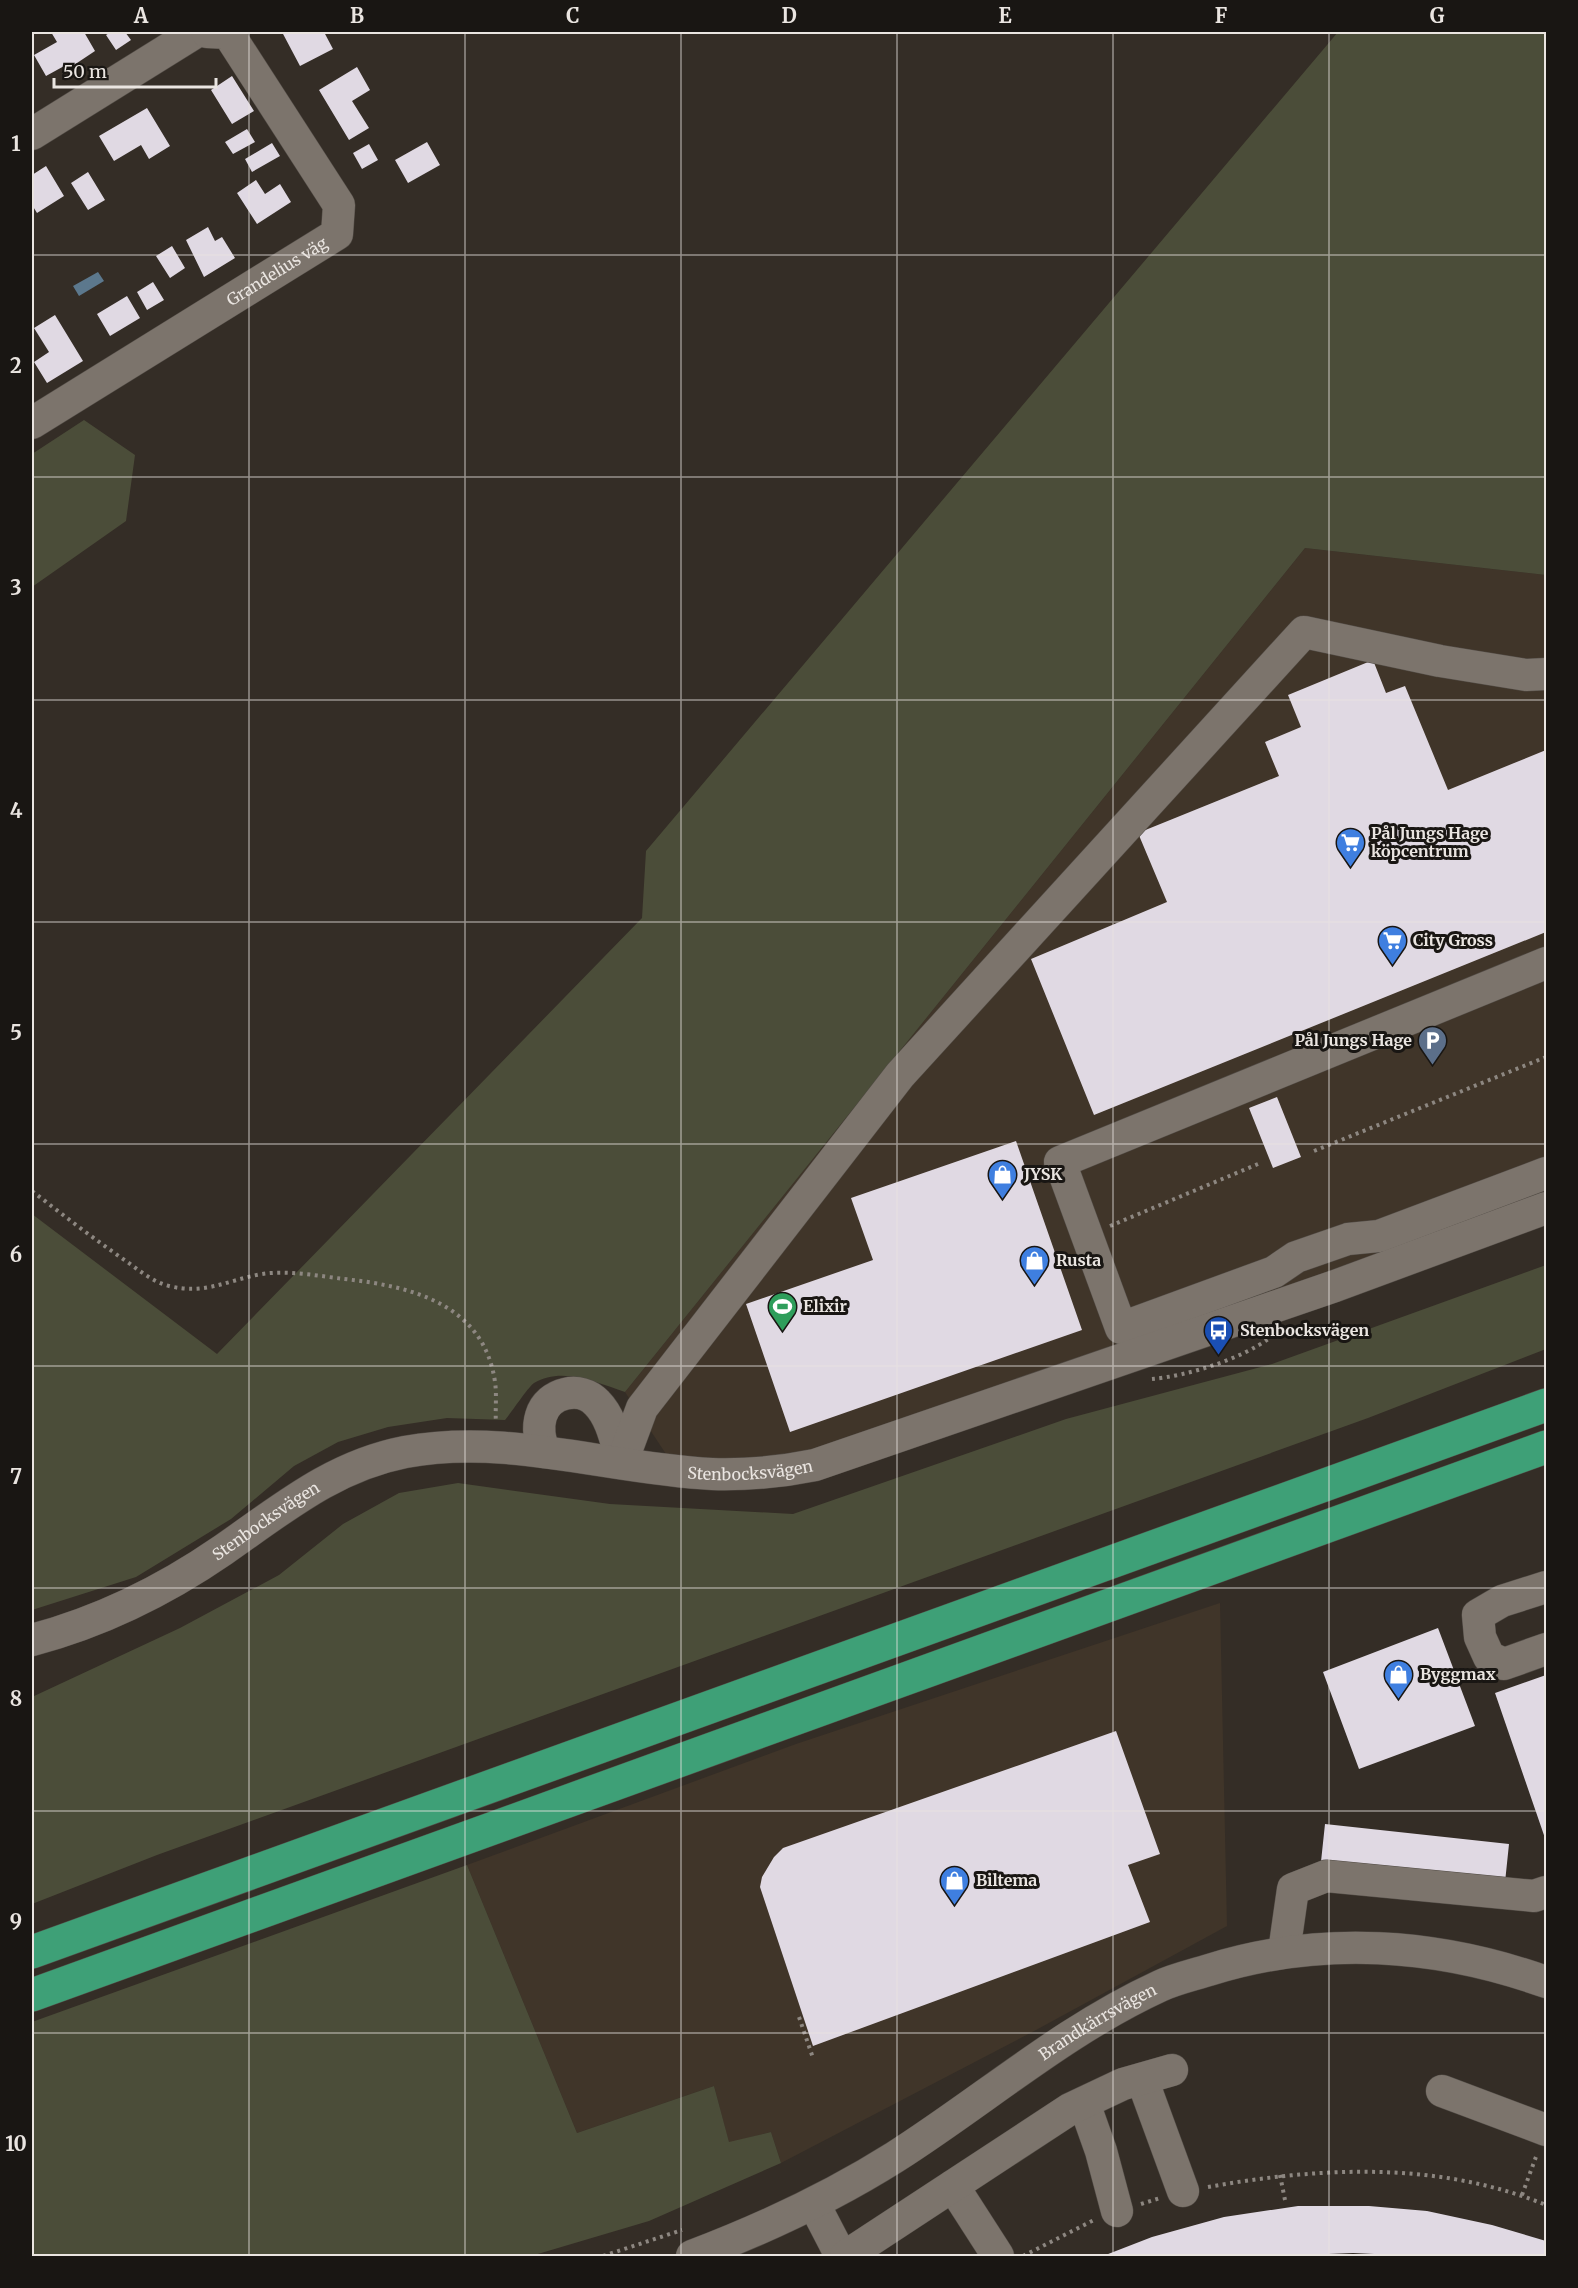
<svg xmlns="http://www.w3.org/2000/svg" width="1578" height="2288" font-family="Merriweather,serif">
<rect width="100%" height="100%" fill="#342d26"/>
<path fill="#403529" d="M1305 548 1546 575V1193L1363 1262 840 1446 787 1457 718 1460 666 1454 625 1392Z
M1220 1603 1227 1926 1036 2030 781 2163 771 2132 729 2143 714 2086 577 2133 467 1865 796 1744Z"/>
<path fill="#4b4d39" d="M1338 32H1546V575L1305 548 625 1392C598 1383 562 1366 534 1383 529 1386 511 1413 505 1420L447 1418 388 1427 338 1442 294 1466 231 1519 136 1577 32 1610V1214L217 1354 642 918 646 851Z
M84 420 135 455 126 521 32 587V454Z
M1546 1265V1349L1368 1418 157 1855 32 1904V1697L180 1628 279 1575 343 1524 399 1493 458 1483 610 1504 793 1514 1066 1419 1272 1364Z
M467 1865 577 2133 714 2086 729 2142 771 2132 781 2163 649 2221 531 2256H32V2022Z"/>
<path fill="#5c788d" d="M98 272 104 281 79 296 73 286Z"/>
<path fill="#e0d9e3" d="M51 32H84L95 51 68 69 66 65 46 76 34 55 57 42Z
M111 32H125L131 40 116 50 106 35Z
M282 32H324L333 49 300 66Z
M357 67 370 90 352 101 369 128 349 140 319 90Z
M232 76 254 111 232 124 211 90Z
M147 108 170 146 149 159 141 145 114 161 99 136Z
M247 129 255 142 233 154 225 142Z
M427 142 440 165 408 183 395 160Z
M272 143 280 156 252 172 245 159Z
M369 144 378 160 362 169 353 153Z
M46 166 64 196 37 213 32 205V175Z
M88 172 105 200 88 210 71 183Z
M256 180 265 194 280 184 291 202 257 224 237 193Z
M208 227 215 241 222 237 235 258 204 277 186 240Z
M172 246 185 268 170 278 156 256Z
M153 282 164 300 147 310 137 292Z
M127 296 140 318 110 336 97 314Z
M55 315 83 361 47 383 34 362 49 352 34 328Z
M1373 660 1386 693 1405 686 1448 790 1546 750V932L1094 1115 1031 959 1167 902 1138 833 1279 776 1265 742 1301 727 1288 695Z
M1277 1097 1301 1157 1273 1168 1249 1108Z
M1016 1141 1082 1330 790 1432 746 1304 873 1260 851 1198Z
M1438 1628 1475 1726 1359 1769 1323 1672Z
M1546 1675V1841L1495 1693Z
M1116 1731 1160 1854 1128 1865 1150 1922 813 2046 760 1887 762 1877 774 1857 783 1848Z
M1325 1824 1509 1844 1504 1892 1320 1871Z
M1298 2206H1369L1427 2211 1492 2225 1546 2241V2256H1416L1353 2253 1279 2256H1103L1152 2237 1224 2217Z"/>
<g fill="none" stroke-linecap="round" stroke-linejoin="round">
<defs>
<g id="minor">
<path d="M32 134 196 32"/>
<path id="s1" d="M32 423 337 234 339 205 228 33 207 32"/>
<path d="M1546 963 1060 1162 1121 1328 1274 1272 1296 1257 1348 1239 1379 1236 1546 1173"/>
<path d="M544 1452C540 1439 537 1429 541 1416 548 1392 581 1385 597 1403 612 1418 616 1443 622 1462"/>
<path d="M622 1462 642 1408 900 1075 1304 632 1440 661 1526 675 1546 674"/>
<path d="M1546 1587 1502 1601 1478 1615 1480 1637 1489 1657 1504 1664 1546 1649"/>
<path id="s2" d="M32 1640C100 1622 165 1590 223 1550 282 1509 333 1466 405 1452 509 1433 609 1469 712 1474 747 1475 781 1472 815 1465L1335 1286 1546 1208"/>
<path d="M1284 1952 1293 1889 1326 1876 1534 1896 1546 1892"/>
<path d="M1142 2079 1183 2191"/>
<path d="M1442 2091 1546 2130"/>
<path d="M1084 2103 1101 2151 1117 2211"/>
<path d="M953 2186 998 2256"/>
<path d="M814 2204 841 2256"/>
<path id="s3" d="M692 2256C763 2229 830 2198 895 2157 983 2101 1064 2030 1160 1986 1175 1979 1193 1975 1209 1970 1321 1935 1437 1943 1546 1982"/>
<path d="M846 2256 1070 2109 1123 2084 1172 2070"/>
</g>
<path id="highway" d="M32 1952 1546 1405
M32 1995 1546 1447"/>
</defs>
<use href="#minor" stroke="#524c46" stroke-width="33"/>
<use href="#highway" stroke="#524c46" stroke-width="34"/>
<path stroke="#8d8781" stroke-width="4" stroke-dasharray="3 4.5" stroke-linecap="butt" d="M1314 1151 1546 1057
M32 1191C63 1215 94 1239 126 1261 140 1271 153 1282 169 1286 206 1295 227 1280 262 1274 288 1270 319 1276 344 1279 411 1286 484 1304 495 1382 497 1395 495 1410 496 1423
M1110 1226 1258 1164
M1152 1379C1187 1376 1242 1359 1271 1337
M799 2017 813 2058
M1280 2175 1285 2200
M1208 2187C1320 2167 1439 2161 1546 2205
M1522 2195 1537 2154
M1141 2204 1160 2198
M603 2256 682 2230
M1023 2256 1094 2220"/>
<use href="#minor" stroke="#7c746c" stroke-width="32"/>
<use href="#highway" stroke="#3ea077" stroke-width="33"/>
</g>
<path fill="none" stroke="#eae5e1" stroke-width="1.5" stroke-opacity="0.55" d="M249 32V2256M465 32V2256M681 32V2256M897 32V2256M1113 32V2256M1329 32V2256M32 255H1546M32 477H1546M32 700H1546M32 922H1546M32 1144H1546M32 1366H1546M32 1588H1546M32 1811H1546M32 2033H1546"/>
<defs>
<symbol id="supermarket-pin" viewBox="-11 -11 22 30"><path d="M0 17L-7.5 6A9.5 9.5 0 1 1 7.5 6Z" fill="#3f7fe0" stroke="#191613"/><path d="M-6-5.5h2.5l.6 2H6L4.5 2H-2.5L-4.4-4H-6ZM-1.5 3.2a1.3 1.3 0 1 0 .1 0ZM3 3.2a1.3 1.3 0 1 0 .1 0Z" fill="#fff"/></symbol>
<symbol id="parking-pin" viewBox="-11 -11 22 30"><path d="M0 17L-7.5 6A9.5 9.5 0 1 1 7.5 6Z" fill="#5c6f8a" stroke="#191613"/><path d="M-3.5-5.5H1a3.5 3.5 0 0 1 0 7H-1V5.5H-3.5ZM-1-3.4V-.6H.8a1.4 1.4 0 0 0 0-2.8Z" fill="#fff"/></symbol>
<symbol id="shop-pin" viewBox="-11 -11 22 30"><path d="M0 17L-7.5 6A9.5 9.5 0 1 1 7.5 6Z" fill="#3f7fe0" stroke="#191613"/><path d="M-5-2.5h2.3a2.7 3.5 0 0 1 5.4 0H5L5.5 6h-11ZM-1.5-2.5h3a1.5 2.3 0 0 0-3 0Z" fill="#fff"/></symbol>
<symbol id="stadium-pin" viewBox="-11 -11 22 30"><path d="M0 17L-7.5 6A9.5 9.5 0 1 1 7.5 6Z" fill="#2e9e5b" stroke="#191613"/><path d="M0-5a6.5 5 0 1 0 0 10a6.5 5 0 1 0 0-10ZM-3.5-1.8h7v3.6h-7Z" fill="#fff"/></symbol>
<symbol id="bus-pin" viewBox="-11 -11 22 30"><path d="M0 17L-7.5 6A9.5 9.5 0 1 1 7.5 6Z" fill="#1a4fb4" stroke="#191613"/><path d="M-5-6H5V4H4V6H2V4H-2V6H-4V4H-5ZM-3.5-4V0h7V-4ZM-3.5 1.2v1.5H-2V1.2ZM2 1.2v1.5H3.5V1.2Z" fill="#fff"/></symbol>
</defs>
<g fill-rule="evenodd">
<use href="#supermarket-pin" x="1334" y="826" width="33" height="45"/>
<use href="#supermarket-pin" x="1376" y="924" width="33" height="45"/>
<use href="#parking-pin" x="1416" y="1024" width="33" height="45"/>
<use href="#shop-pin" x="986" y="1158" width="33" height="45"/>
<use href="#shop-pin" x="1018" y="1244" width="33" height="45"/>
<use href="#stadium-pin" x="766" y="1290" width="33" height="45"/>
<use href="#bus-pin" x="1202" y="1314" width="33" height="45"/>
<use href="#shop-pin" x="1382" y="1658" width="33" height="45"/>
<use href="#shop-pin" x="938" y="1864" width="33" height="45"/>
</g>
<g text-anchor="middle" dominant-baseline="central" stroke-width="6" stroke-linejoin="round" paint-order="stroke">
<g font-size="16" fill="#eae5e1" stroke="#191613">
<text stroke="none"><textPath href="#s1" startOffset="288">Grandelius väg</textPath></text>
<text stroke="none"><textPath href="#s2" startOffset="768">Stenbocksvägen</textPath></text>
<text stroke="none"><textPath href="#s2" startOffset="264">Stenbocksvägen</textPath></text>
<text stroke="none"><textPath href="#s3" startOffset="470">Brandkärrsvägen</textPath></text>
</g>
<g font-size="16" font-weight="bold" fill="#eae5e1" stroke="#191613" text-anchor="start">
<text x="1371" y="833">Pål Jungs Hage<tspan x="1371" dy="18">köpcentrum</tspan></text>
<text x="1413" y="940">City Gross</text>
<text x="1412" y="1040" text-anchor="end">Pål Jungs Hage</text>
<text x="1024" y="1174">JYSK</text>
<text x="1056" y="1260">Rusta</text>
<text x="803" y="1306">Elixir</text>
<text x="1240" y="1330">Stenbocksvägen</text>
<text x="1420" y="1674">Byggmax</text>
<text x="976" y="1880">Biltema</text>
</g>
</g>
<rect width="1578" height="2288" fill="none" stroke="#191613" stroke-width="66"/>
<path d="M54 78v9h162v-9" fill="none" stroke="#eae5e1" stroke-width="3"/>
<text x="63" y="78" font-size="18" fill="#eae5e1" stroke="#191613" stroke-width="4.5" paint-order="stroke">50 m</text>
<rect x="33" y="33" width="1512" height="2222" fill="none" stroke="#eae5e1" stroke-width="2"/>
<g font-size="20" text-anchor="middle" font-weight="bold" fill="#eae5e1">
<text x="141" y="23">A</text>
<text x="357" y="23">B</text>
<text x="573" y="23">C</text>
<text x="789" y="23">D</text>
<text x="1005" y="23">E</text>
<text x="1221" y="23">F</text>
<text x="1437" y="23">G</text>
<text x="16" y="151">1</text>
<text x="16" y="373">2</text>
<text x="16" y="595">3</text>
<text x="16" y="818">4</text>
<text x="16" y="1040">5</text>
<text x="16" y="1262">6</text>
<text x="16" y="1484">7</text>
<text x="16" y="1706">8</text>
<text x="16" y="1929">9</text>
<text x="16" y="2151">10</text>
</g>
</svg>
